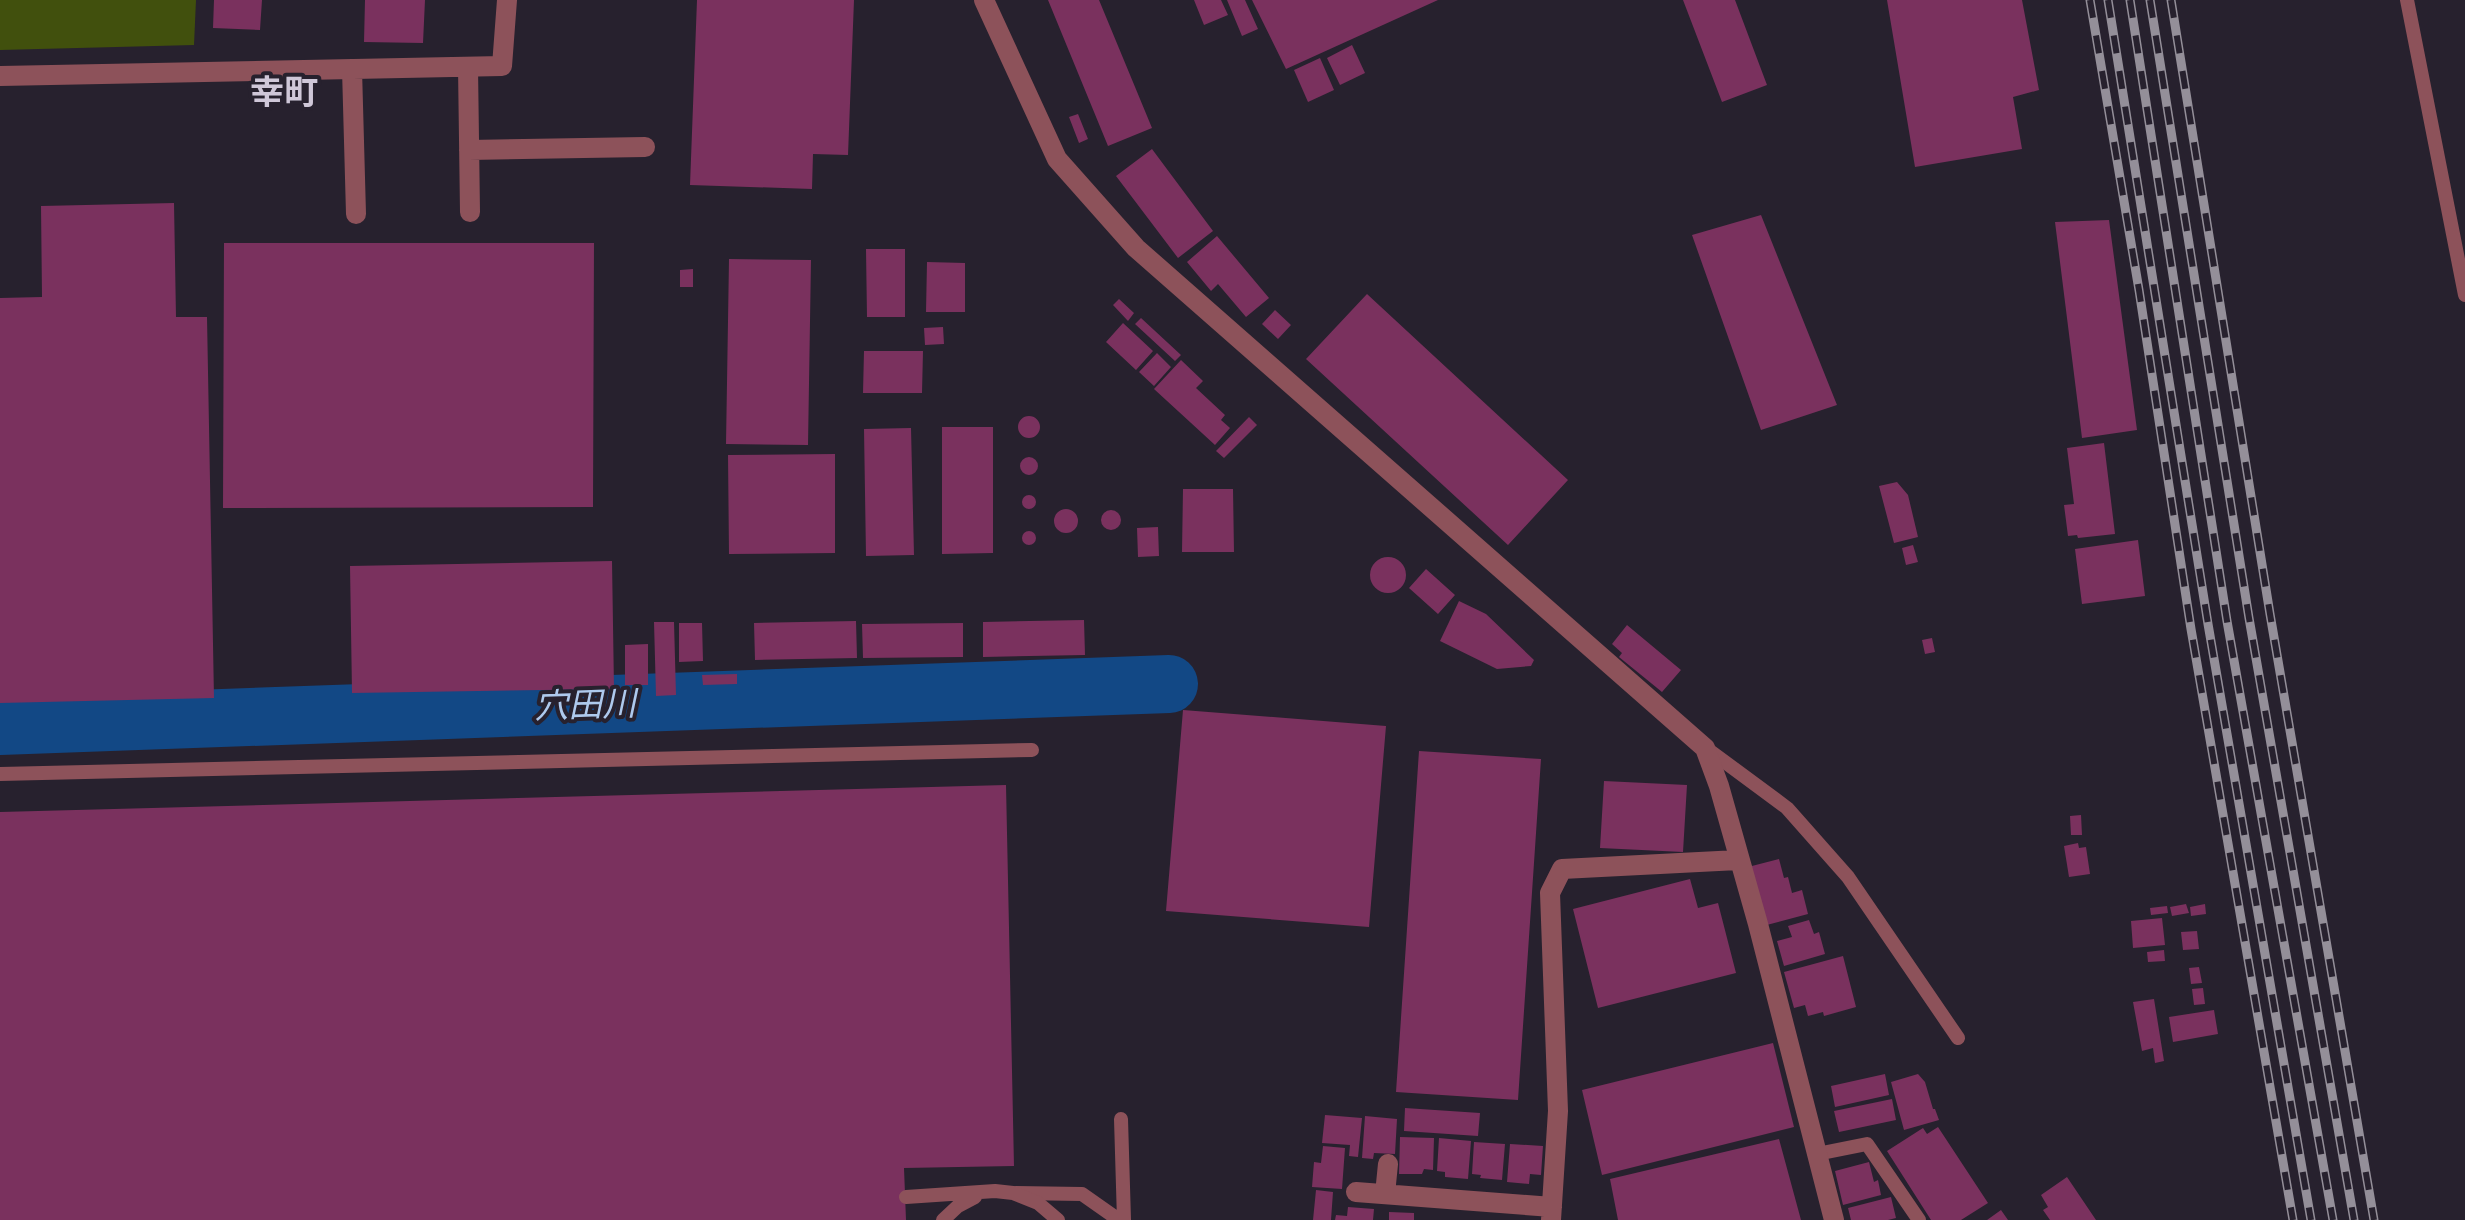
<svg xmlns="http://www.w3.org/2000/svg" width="2465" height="1220" font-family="'Zilla Slab','Noto Sans JP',serif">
<rect width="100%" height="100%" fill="#27212e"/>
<path fill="#41500d" d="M0 0H196L194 45 0 50Z"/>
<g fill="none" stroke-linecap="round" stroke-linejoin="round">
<path stroke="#124885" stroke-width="58" d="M0 726 1169 684"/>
</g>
<path fill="#7a315e" d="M214 0H262L260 30 213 28Z
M365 0H425L423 43 364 42Z
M697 0H854L848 155 813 154 812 189 690 185Z
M1048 0H1099L1152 128 1108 146Z
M1194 0H1221L1228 15 1204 25Z
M1227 0H1245L1258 29 1242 36Z
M1252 0H1438L1286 69Z
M1683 0H1735L1767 85 1722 102Z
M1887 0H2022L2039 90 2013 97 2022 149 1915 167Z
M1352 45 1365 73 1340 85 1327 58Z
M1320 58 1334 90 1308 102 1294 70Z
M1078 114 1088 139 1079 143 1069 117Z
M1152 149 1213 231 1178 258 1116 176Z
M174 203 176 317H207L214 698 0 703V298L42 297 41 206Z
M1761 215 1837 405 1761 430 1692 235Z
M2109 220 2137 430 2082 438 2055 222Z
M1217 236 1269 298 1246 317 1218 284 1211 291 1187 262Z
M224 243H594L593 507 223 508Z
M866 249H905V317H867Z
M729 259 811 260 808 445 726 444Z
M927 262 965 263V312H926Z
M693 269V287H680V270Z
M1367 294 1568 480 1508 545 1306 359Z
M1119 299 1134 313 1128 321 1113 305Z
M1275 310 1291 325 1278 339 1262 324Z
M1141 318 1181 355 1175 361 1135 324Z
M1123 323 1153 351 1136 370 1106 342Z
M943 327 944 344 925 345 924 328Z
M864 351H923L922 393H863Z
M1157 353 1171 367 1154 386 1139 372Z
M1181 360 1203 381 1196 388 1225 415 1221 420 1230 428 1215 445 1154 389Z
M1018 427a11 11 0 1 1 22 0a11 11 0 1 1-22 0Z
M1249 417 1257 425 1224 458 1216 451Z
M942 427H993V553L942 554Z
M911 428 914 555 866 556 864 429Z
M2104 443 2115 534 2078 538 2077 535 2068 536 2064 505 2074 504 2067 448Z
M835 454V553L729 554 728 455Z
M1020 466a9 9 0 1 1 18 0a9 9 0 1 1-18 0Z
M1897 482 1908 495 1918 537 1894 543 1879 486Z
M1183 489H1233L1234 552H1182Z
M1022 502a7 7 0 1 1 14 0a7 7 0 1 1-14 0Z
M1054 521a12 12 0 1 1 24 0a12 12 0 1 1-24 0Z
M1101 520a10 10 0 1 1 20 0a10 10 0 1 1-20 0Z
M1158 527 1159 556 1138 557 1137 528Z
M1022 538a7 7 0 1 1 14 0a7 7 0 1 1-14 0Z
M2138 540 2145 596 2082 604 2075 549Z
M1913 545 1918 562 1906 565 1902 548Z
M1370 575a18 18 0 1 1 36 0a18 18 0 1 1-36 0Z
M612 561 614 689 352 693 350 566Z
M1426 569 1455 595 1438 614 1409 588Z
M1459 601 1486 614 1534 660 1531 666 1497 669 1440 641Z
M1084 620 1085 655 983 657V622Z
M856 621 857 658 755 660 754 623Z
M654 622H674L676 695 656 696Z
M679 623H702L703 661 679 662Z
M963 623V657L863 658 862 624Z
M1627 625 1681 670 1662 692 1619 657 1622 653 1612 644Z
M1932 638 1935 652 1925 654 1922 640Z
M648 644V685H625V645Z
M737 674V684L703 685 702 675Z
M1183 710 1386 726 1369 927 1166 911Z
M1419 751 1541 759 1518 1100 1396 1092Z
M1604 781 1687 785 1683 852 1600 848Z
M1006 785 1014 1166 904 1168 906 1220H0V812Z
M2081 815 2082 835H2071L2070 816Z
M2078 843 2079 848 2086 847 2090 874 2069 877 2064 846Z
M1779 859 1784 878 1788 877 1792 893 1802 890 1808 914 1763 926 1748 867Z
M1690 879 1698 908 1718 903 1736 973 1598 1008 1573 909Z
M2186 904 2189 913 2172 916 2170 907Z
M2205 904 2206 914 2191 916 2190 907Z
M2167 906 2168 913 2151 915 2150 908Z
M2162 918 2165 945 2133 948 2131 921Z
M1809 920 1814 934 1819 932 1825 954 1784 966 1777 941 1792 937 1788 926Z
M2197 931 2199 949 2183 950 2181 932Z
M2164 950 2165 961 2148 962 2147 952Z
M1843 956 1856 1007 1824 1016 1823 1012 1808 1016 1805 1005 1794 1008 1784 972Z
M2199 967 2202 983 2191 984 2189 968Z
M2203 988 2205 1004 2194 1005 2192 989Z
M2154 999 2164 1061 2155 1063 2153 1048 2142 1051 2133 1002Z
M2214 1010 2218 1034 2173 1042 2169 1017Z
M1773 1043 1794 1127 1602 1175 1582 1090Z
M1885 1074 1889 1095 1835 1107 1831 1086Z
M1918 1074 1925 1082 1933 1109H1935L1939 1120 1904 1130 1891 1082Z
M1892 1099 1896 1120 1839 1132 1834 1111Z
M1405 1108 1480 1113 1478 1136 1404 1131Z
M1325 1115 1362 1118 1358 1157 1349 1156 1350 1145 1322 1143Z
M1365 1116 1397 1119 1395 1154 1374 1153 1373 1159 1362 1158Z
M1938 1127 1988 1203 1961 1220H1931L1887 1151 1923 1128 1927 1134Z
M1400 1137 1434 1138 1433 1170 1424 1169 1422 1174H1399Z
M1439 1138 1471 1141 1468 1179 1445 1177V1172L1437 1171Z
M1779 1139 1801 1220H1618L1610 1179Z
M1474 1142 1505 1144 1502 1180 1480 1178 1481 1175 1472 1174Z
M1510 1144 1543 1146 1541 1175 1530 1174 1529 1184 1507 1182Z
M1323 1146 1345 1148 1342 1189 1312 1187 1314 1162 1321 1163Z
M1869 1162 1874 1182 1878 1180 1881 1195 1843 1205 1835 1171Z
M2067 1177 2096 1220H2050L2043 1210 2048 1207 2041 1195Z
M1316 1190 1333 1192 1331 1220H1313Z
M1891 1197 1896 1218 1888 1220H1851L1848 1208Z
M1348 1207 1374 1209 1373 1220H1335L1336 1215 1347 1216Z
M2001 1210 2008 1220H1987Z
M1389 1212 1414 1213V1220H1389Z"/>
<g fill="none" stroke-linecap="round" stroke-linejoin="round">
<path stroke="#8d525a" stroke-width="14" d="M2407 0 2465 295
M1706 748 1787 808 1848 877 1958 1038
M0 774 1032 750
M1121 1119 1124 1220
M1817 1154 1867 1144 1919 1220
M1016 1193 1082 1194 1119 1220"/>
<path stroke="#8d525a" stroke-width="20" d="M984 0 1057 159 1136 248 1705 748 1719 786 1758 924 1834 1220
M468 67 470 212
M352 69 356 214
M0 76 502 66 507 0
M469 150 645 147
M1356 1192 1552 1207
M1385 1194 1388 1164
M1551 1220 1558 1111 1550 893 1562 869 1738 860"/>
<defs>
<path id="rail" d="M2090 0 2139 290 2191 629 2293 1220
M2108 0 2208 624 2311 1220
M2130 0 2227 621 2333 1220
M2150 0 2249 618 2354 1220
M2171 0 2270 614 2374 1220"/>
</defs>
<use href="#rail" stroke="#948f99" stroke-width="9"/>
<use href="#rail" stroke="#27212e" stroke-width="6" stroke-dasharray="18" stroke-linecap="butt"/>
<path stroke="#8d525a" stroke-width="14" d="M906 1197 995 1191 1013 1193 1038 1203 1058 1220
M943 1220 958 1206 975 1197"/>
</g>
<g text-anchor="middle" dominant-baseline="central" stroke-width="8" stroke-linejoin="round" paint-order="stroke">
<g font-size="34" font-weight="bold" fill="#cfc7d8" stroke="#27212e">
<text x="284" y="92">幸町</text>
</g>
<g font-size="34" font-style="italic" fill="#aec9ed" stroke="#27212e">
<text transform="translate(585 705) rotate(-2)">穴田川</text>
</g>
</g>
</svg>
